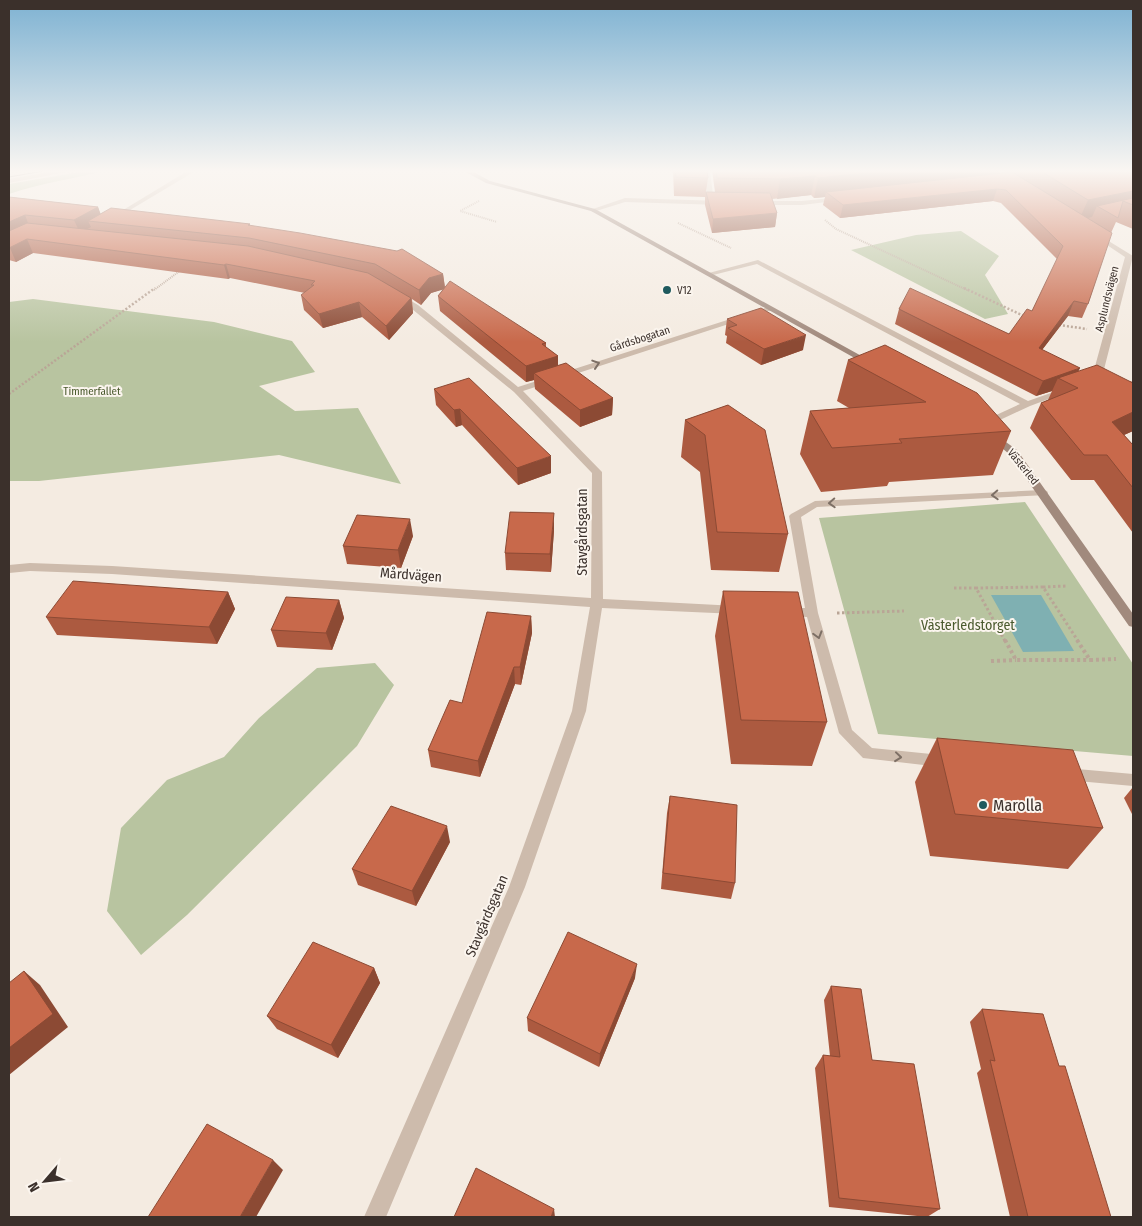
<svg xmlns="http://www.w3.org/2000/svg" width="1142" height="1226" font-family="'Fira Sans Condensed',sans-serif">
<rect width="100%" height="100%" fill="#f4ebe1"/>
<path fill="#b8c4a0" d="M92 170H107C74 179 40 183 9 194V184Z
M961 231 999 256 985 275 1008 314 985 319 851 250 916 235Z
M33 299 214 322 292 341 315 372 259 386 295 411 358 408 401 484 279 455 39 481H9V302Z
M1025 502 1133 664V756L878 734 819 518Z
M375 663 394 685 357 746 187 915 141 955 107 911 121 828 167 780 224 757 259 718 317 668Z"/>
<path fill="#7fb0b2" d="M991 595H1041L1074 651 1023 652Z"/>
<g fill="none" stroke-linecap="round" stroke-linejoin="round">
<path stroke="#b9a596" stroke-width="2" stroke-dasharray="1 1" stroke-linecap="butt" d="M436 170 445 172
M479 201 460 211 497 222
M825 220 836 229 967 290
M678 223 731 248
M154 290 181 270"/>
<path stroke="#b9a596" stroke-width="2.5" stroke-dasharray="2 2" stroke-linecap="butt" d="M964 288 1026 317
M1059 325 1087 329
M9 394 155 288"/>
<path stroke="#b9a596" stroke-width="3" stroke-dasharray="2.5 2.5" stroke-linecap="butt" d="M1043 587 1066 586
M954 588H976
M837 613 904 611
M1005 641 976 588 1043 587 1078 641"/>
<path stroke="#b9a596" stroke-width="4" stroke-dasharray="3 3" stroke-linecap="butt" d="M1005 640 1016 660H1090
M1077 640 1090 660
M1090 660 1116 659
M991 661 1016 660"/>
<path fill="#cdbbac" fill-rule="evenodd" d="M704 170H710L714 203 711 205 708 203Z"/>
<path fill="#cdbbac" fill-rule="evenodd" d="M61 170H77L9 183V179Z
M189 170H197L115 219 110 218Z
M840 197 843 199 842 200 802 205H757L754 203 757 201H802Z
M625 198 722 201 725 203 722 205 625 202 593 212 590 210Z
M1094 232 1133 256 1101 381 1096 384 1091 381 1125 257 1092 235 1091 234Z
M758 260 1028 401 1065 388 1070 391 1030 406 987 426H981V422L1020 404 757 264 709 276 705 274Z
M395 295H401L418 305 518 387 768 307 775 309 523 391 602 472 603 599 737 606 743 610 737 614 602 608 586 711 525 887 386 1217H364L509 887 572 711 590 607 112 574 30 571 9 573V565L30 563 112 566 591 598 592 473 514 392 412 309 395 299Z
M1043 490 1047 491 1048 493 1047 495 817 507 801 517 818 613 852 730 872 748 941 755 946 757 948 761 946 765 941 767 863 758 839 733 807 617 787 616 781 612 787 608H805L789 516 791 514 815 501Z
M1066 768 1133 774V786L1066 780 1061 778 1059 774 1061 770Z"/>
<path fill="#a18a7d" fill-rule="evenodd" d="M462 170H470L490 181 595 209 876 364 872 367 869 366 591 211 486 183Z
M992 432 1017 450 1133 614V627L1129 626 1009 454 989 437V433Z"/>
<path stroke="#3b302b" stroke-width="1" d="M9 177 49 170"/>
</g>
<path fill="#ac5a40" d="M673 170H707L708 178 706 192H715L712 170H1000L999 173 1005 172 1002 170H1133V229L1116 222 1111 233 1088 304 1082 318 1068 316 1042 350 1079 371 1133 382V431L1124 435 1133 445V533L1094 480H1071L1030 428 1041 403 1048 400 1052 391 1036 396 895 324 899 309 1009 334 1032 311 1057 259 1001 203 993 201 840 218 823 205 825 197 814 198 811 195 772 199 777 213 775 227 712 233 705 205V197L674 196Z
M9 197 98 207 100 214 250 224V226L443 274 445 287 546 343V348L558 356V366L613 398 612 415 580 427 535 389 534 380 526 382 440 311 438 296 443 289 431 293 421 305 412 299 413 313 389 340 362 317 323 328 304 310 301 295 305 293 230 278 228 279 33 253 16 262 9 260Z
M727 319 803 350 761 365 726 343 727 336 725 335Z
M848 360 1011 431 993 475 889 482 887 486 821 492 800 454 810 411 849 408 837 401Z
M434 389 551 473 518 485 462 425 456 427 436 405Z
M728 405 788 534 779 572 711 570 700 472 681 457 685 420Z
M554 530 551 572 506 570 505 553Z
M413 536 401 568 347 564 343 546Z
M723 591 827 722 812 766 731 764 715 636Z
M228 592 235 609 217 644 57 635 46 617Z
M339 600 344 618 332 650 277 647 271 630Z
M531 616 532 633 521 685 515 684 480 777 431 767 428 750 462 703Z
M937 738 1103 828 1068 869 930 856 915 782Z
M1133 787V816L1124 798Z
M670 796 735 883 731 899 661 889 667 813Z
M450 842 416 906 358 885 352 869Z
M374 968 380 983 338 1058 277 1029 267 1016Z
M635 978 599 1067 528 1031 527 1018Z
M831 986 872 1060 940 1209 927 1217 829 1207 815 1068 823 1055 830 1056 824 1000Z
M982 1009 1059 1066 1111 1217H1010L977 1073 981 1069 970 1022Z"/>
<path fill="#8c4a34" d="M893 170H1000L998 178 826 192 825 197 814 198 818 178Z
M815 176 811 195 777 199 780 179Z
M997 189 993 201 840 218 843 205Z
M1133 191V205L1123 201 1097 206 1092 217 1079 220 1088 200Z
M98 207 103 220 88 221 91 227 80 233 74 220Z
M777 213 775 227 712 233 713 219Z
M25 215 30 228 9 238V222Z
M27 239 33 253 16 262 10 248Z
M226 264 230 278 228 279 224 265Z
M443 274 445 289 431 293 421 305 419 290 429 278Z
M411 298 413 313 389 340 386 326Z
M1074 301 1068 316 1032 363 1039 348Z
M359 302 362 317 323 328 319 314Z
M806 335 803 350 761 365 764 349Z
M558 356V372L534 373V380L526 382V366Z
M1080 368 1073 383 1058 378 1052 391 1036 396 1043 381Z
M613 398 612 415 580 427V410Z
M460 409 462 425 456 427 454 410Z
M1133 412V431L1099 446 1112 422Z
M551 456V473L518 485 517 468Z
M554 513V530L551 572 550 554Z
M410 519 413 536 401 568 398 550Z
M228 592 235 609 217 644 209 627Z
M339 600 344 618 332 650 326 633Z
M531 616 532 633 521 685 520 667Z
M514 667 515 684 480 777 478 761Z
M447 826 450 842 416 906 412 891Z
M637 964 635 978 599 1067 600 1054Z
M374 968 380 983 338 1058 331 1045Z
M24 971 40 985 68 1027 9 1075V1048Z
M273 1160 283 1170 256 1217H240Z
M554 1209 555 1217H551Z"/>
<path fill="#c8694b" stroke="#8c4a34" d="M675 170H707L708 178 676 177Z
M716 170H893L818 178 815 176 780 179 717 178Z
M1039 170H1133V191L1088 200Z
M1012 172 1112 233 1088 304 1074 301 1039 348 1080 368 1043 381 899 309 910 288 1009 334 1027 309 1032 311 1063 246 1006 190 997 189 843 205 826 192Z
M706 192 770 193 777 213 713 219Z
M9 197 98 207 74 220 25 215 9 222Z
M1133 198V205L1123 201 1118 218 1097 206Z
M111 208 250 224 248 225 300 233 397 251 402 249 443 274 429 278 419 290 375 264 249 238 88 221Z
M27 223 248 246 368 273 411 298 386 326 359 302 319 314 301 295 314 285H311L315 281 226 264 224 265 27 239 9 248V231Z
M450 281 546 343 542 344 558 356 526 366 438 296Z
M761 308 806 335 764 349 728 328 737 325 727 319Z
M885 345 977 393 1011 431 899 439 902 443 832 448 810 411 926 402 848 360Z
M566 363 613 398 580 410 534 373Z
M1097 365 1133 383V412L1112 422 1133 445V488L1107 455H1084L1041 403 1078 388 1058 378Z
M469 378 551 456 517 468 460 409 454 410 434 389Z
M728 405 765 430 788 534 717 532 705 435 685 420Z
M510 512 554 513 550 554 505 553Z
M357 515 410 519 398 550 343 546Z
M73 581 228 592 209 627 46 617Z
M723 591 798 592 827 722 741 720Z
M286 597 339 600 326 633 271 630Z
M487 612 531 616 520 667H514L478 761 428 750 450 700 462 703Z
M937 738 1073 750 1103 828 955 814Z
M670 796 737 805 735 883 663 873Z
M391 806 447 826 412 891 352 869Z
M568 932 637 964 600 1054 527 1018Z
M313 942 374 968 331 1045 267 1016Z
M24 971 53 1014 9 1048V983Z
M831 986 861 989 872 1060 914 1064 940 1209 839 1198 823 1055 840 1057Z
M982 1009 1043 1014 1059 1066H1065L1111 1217H1028L990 1060 995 1061Z
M207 1124 273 1160 240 1217H148Z
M476 1168 554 1209 551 1217H454Z"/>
<defs><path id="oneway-chevron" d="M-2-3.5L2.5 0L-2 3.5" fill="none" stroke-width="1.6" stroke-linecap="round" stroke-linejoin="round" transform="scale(1.25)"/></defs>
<g stroke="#7d6f65">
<use href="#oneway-chevron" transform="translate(596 364) rotate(-18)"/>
<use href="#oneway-chevron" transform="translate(995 495) rotate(177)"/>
<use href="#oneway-chevron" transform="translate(832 503) rotate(177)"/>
<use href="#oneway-chevron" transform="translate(818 635) rotate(74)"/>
<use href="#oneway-chevron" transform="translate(898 757) rotate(6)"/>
</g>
<linearGradient id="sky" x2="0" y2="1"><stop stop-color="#7eb2d2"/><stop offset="0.5" stop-color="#faf6f2"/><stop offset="1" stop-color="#faf6f2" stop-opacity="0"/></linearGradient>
<rect width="1142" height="342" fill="url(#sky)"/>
<g fill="#1f5a5e" stroke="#fbf5ee" stroke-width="2">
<circle cx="667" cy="290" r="5"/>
<circle cx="983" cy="805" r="5"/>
</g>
<g text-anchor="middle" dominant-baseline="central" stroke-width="4" stroke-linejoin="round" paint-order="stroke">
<g font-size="11" fill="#3b302b" stroke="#fbf5ee" text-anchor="start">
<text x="677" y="290">V12</text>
</g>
<g font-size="11" fill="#3b302b" stroke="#fbf5ee">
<text transform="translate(1107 299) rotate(-76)">Asplundsvägen</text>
<text transform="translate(640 339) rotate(-18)">Gårdsbogatan</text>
<text transform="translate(1023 467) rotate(51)">Västerled</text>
</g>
<g font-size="11" fill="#4a5a2e" stroke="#fbf5ee">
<text x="92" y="391">Timmerfallet</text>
</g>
<g font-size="14" fill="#3b302b" stroke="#fbf5ee">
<text transform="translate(582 532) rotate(-90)">Stavgårdsgatan</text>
<text transform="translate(411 575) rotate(4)">Mårdvägen</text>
<text transform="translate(487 916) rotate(-67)">Stavgårdsgatan</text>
</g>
<g font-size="14" fill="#4a5a2e" stroke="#fbf5ee">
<text x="968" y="625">Västerledstorget</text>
</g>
<g font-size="16" fill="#3b302b" stroke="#fbf5ee" text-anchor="start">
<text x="993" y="805">Marolla</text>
</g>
</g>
<rect width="1142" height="1226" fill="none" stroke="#3b302b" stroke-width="20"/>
<g transform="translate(45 1181) rotate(242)" stroke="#fbf5ee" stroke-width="4" paint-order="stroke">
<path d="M0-4L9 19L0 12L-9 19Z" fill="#3b302b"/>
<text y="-8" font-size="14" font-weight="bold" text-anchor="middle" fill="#3b302b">N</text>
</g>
</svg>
